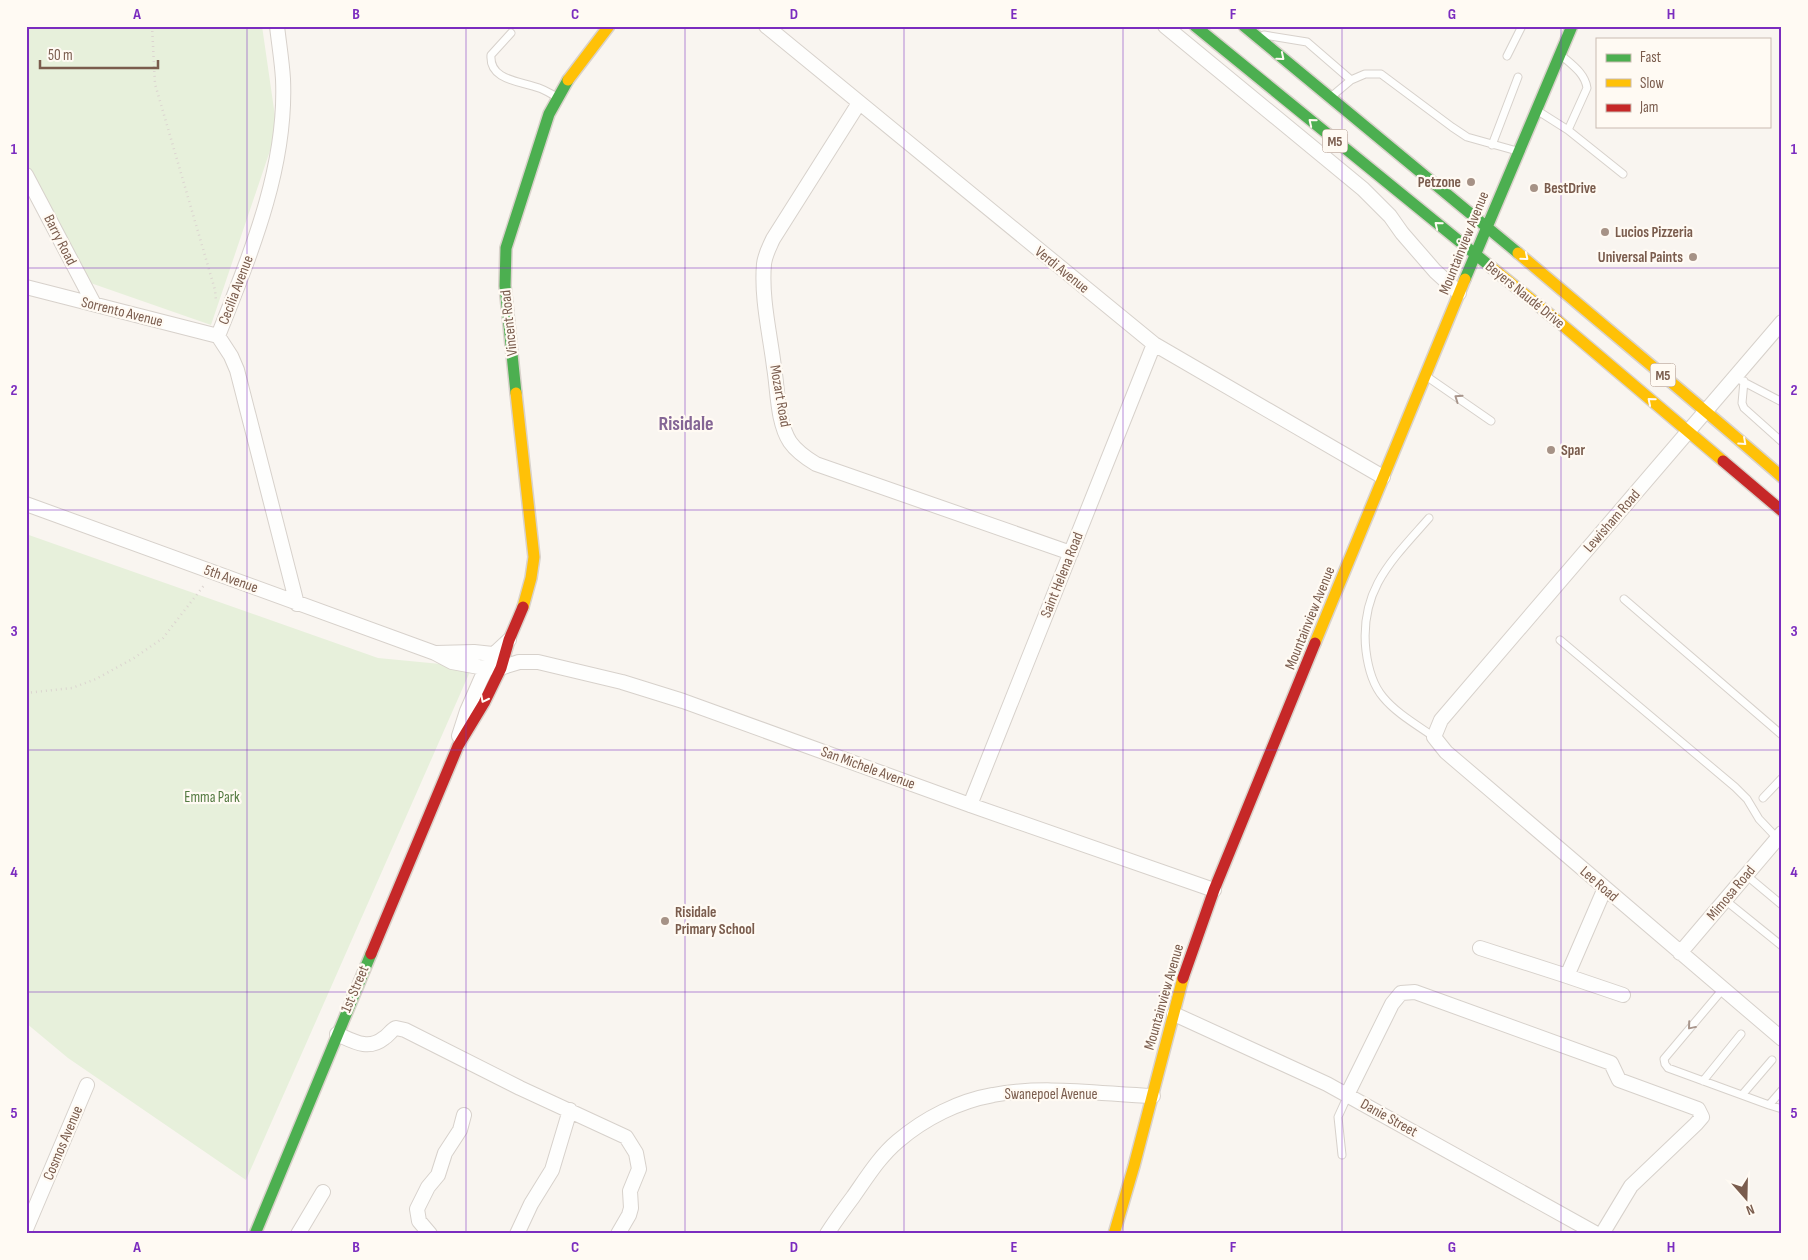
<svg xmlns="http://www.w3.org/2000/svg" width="1808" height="1260" font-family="'Sofia Sans Condensed',sans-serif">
<rect width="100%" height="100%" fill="#f9f5f0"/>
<path fill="#e7f0db" d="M26 26H262L277 130 211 325 82 280 26 179Z
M26 534 378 658 472 667 246 1180 68 1058 26 1023Z"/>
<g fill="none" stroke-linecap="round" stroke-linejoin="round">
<defs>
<path id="lane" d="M511 33 491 55C489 81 521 81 539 88 545 90 551 94 557 97
M1264 35 1307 42 1351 80
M1561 55C1571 64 1585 73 1587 88L1568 130
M1507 56 1522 26
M1332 96 1351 80 1365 74H1381L1452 127 1467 137 1517 151
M1538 111 1568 130 1623 174
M1492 145 1518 77
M1426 376 1491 421
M1740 380 1782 402
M1744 381 1742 403 1744 408 1782 442
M1429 518C1392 560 1359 590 1366 651 1368 667 1372 684 1383 697 1396 713 1417 725 1434 737
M1624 599 1782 735
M1560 640 1735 787 1747 799 1759 819 1777 838
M1763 798 1782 778
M1746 875 1782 905
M1725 900 1782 946
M1723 989 1664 1059 1665 1064 1668 1068 1769 1105 1782 1090
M1703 1081 1741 1034
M1742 1095 1772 1060
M1769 1105 1782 1109
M1342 1155 1338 1117 1348 1095"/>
<path id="street" d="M277 26C279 44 282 62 283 79 287 168 250 255 218 336L231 356 237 370 297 604
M766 26 1154 344 1383 477
M1165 26 1363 189 1390 216 1402 233 1435 271 1459 293
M859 103 773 239C769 248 765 255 764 264 761 298 770 334 774 367 778 390 777 422 790 442 797 452 806 458 816 464L1071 553
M26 175 94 304
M26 287 218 336
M1782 322 1441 720 1434 737 1446 752 1782 1039
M26 504 435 653 452 662 479 667 500 668 519 662H538L622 682 683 701 970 805 1214 890
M436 653 474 652 502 655
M459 736 467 711 481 679 494 654 509 640
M970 805 1154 344
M1480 948 1567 976 1605 888
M1680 953 1782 833
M1567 976 1623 995
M1174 1014 1327 1084 1597 1234
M337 1034C353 1041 368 1051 384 1038 389 1035 391 1030 396 1028L405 1030 520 1088 626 1137 636 1153 639 1169 630 1191 631 1208 629 1215 618 1234
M1347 1095 1392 1004 1401 993 1415 992 1611 1063 1619 1080 1698 1109 1702 1117 1696 1124 1631 1186 1602 1234
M26 1229 87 1085
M298 1234 323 1192
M430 1234 419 1221 417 1209 428 1187 438 1175 445 1153 460 1130 464 1115
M517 1234 531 1204 552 1170 570 1110
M827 1234C835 1221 844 1209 853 1197 867 1177 880 1156 898 1141 925 1118 959 1101 993 1095 1043 1085 1102 1094 1153 1096"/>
<path id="fast" d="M1195 26 1491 267
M1244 26 1518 253
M1465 279 1572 26
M516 393 505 286 506 248 549 114 568 80
M255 1234 371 954"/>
<path id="slow" d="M568 80 609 26
M1518 253C1606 328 1695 401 1782 477
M1491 267 1559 322 1723 461
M516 393 534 557 531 578 523 607
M1315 643 1465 279
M1114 1234 1134 1166 1183 978"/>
<path id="jam" d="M1723 461 1782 511
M371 954 458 746 484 703 501 668 509 640 523 607
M1183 978 1214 890 1315 643"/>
</defs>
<use href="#lane" stroke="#d7d1cb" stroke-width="9"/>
<use href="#street" stroke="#d7d1cb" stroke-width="16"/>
<use href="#fast" stroke="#d9d2cb" stroke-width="14"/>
<use href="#slow" stroke="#d9d2cb" stroke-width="14"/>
<use href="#jam" stroke="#d9d2cb" stroke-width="14"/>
<path stroke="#dcd5d0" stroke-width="2.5" stroke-dasharray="1 4" stroke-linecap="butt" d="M152 26 155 84 215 290 216 300
M26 693 72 688 96 679 134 658 163 638 205 584"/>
<use href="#lane" stroke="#fefefd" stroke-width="7"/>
<use href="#street" stroke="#fefefd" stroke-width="14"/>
<use href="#fast" stroke="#4caf50" stroke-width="11"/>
<use href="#slow" stroke="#ffc107" stroke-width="11"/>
<use href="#jam" stroke="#c62828" stroke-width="11"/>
</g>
<defs><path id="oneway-chevron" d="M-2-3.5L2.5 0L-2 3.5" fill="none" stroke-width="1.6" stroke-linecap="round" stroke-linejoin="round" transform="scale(1.25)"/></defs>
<g stroke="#fffaf3">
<use href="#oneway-chevron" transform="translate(1281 57) rotate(40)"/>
<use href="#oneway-chevron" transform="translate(1312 122) rotate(-141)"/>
<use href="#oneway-chevron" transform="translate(1438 225) rotate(-141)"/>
<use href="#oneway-chevron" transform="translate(1525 257) rotate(40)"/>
<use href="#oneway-chevron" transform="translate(1651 401) rotate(-140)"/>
<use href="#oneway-chevron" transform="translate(1743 442) rotate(42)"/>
<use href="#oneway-chevron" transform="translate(484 699) rotate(117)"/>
</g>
<g stroke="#a8958b">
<use href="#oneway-chevron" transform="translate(1458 398) rotate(-145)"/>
<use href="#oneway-chevron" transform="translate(1691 1026) rotate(130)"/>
</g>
<path fill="none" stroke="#7b2cbf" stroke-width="1" stroke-opacity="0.55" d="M247 26V1234M466 26V1234M685 26V1234M904 26V1234M1123 26V1234M1342 26V1234M1561 26V1234M26 268H1782M26 510H1782M26 750H1782M26 992H1782"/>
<g fill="#a69286" stroke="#fffaf3" stroke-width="2">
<circle cx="1471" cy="182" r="5"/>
<circle cx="1534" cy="188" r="5"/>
<circle cx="1605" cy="232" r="5"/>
<circle cx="1693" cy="257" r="5"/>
<circle cx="1551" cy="450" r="5"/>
<circle cx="665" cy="921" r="5"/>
</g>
<g text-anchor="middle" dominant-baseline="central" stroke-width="4.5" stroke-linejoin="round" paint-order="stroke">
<g fill="#fffaf3" stroke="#a28b7f" stroke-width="1">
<rect x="1322.5" y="129.5" width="25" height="23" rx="4"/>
<rect x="1650.5" y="363.5" width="25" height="23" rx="4"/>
</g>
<g font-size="14" font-weight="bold" fill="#7a5c4d">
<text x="1335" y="141">M5</text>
<text x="1663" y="375">M5</text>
</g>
<g font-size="15" font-weight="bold" fill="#7a5c4d" stroke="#fffaf3" text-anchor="start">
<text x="1461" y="182" text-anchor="end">Petzone</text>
<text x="1544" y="188">BestDrive</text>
<text x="1615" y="232">Lucios Pizzeria</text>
<text x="1683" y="257" text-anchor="end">Universal Paints</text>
<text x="1561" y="450">Spar</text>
<text x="675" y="912">Risidale<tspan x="675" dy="17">Primary School</tspan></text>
</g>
<g font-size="15" fill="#7a5c4d" stroke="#fffaf3">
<text transform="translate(60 240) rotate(63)">Barry Road</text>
<text transform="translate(1464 243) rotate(-68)">Mountainview Avenue</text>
<text transform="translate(1062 270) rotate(39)">Verdi Avenue</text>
<text transform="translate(236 290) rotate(-69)">Cecilia Avenue</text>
<text transform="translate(1525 295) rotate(39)">Beyers Naudé Drive</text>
<text transform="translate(122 312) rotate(14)">Sorrento Avenue</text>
<text transform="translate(509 323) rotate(-96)">Vincent Road</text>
<text transform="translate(780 396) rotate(80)">Mozart Road</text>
<text transform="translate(1612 521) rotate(-49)">Lewisham Road</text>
<text transform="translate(1062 575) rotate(-68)">Saint Helena Road</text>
<text transform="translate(231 579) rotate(20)">5th Avenue</text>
<text transform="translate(1310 618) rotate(-68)">Mountainview Avenue</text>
<text transform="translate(868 768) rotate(20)">San Michele Avenue</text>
<text transform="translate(1599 884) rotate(41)">Lee Road</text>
<text transform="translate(1731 893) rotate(-50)">Mimosa Road</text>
<text transform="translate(355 989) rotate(-67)">1st Street</text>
<text transform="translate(1164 997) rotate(-74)">Mountainview Avenue</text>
<text x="1051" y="1094">Swanepoel Avenue</text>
<text transform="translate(1389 1118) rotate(29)">Danie Street</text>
<text transform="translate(63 1143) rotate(-67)">Cosmos Avenue</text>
</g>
<g font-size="15" fill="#537a41" stroke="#fffaf3">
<text x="212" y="797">Emma Park</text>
</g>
<g font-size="20" font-weight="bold" fill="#846695" stroke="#fffaf3">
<text x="686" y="424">Risidale</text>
</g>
</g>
<rect width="1808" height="1260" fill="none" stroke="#fffaf3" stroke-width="55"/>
<rect x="1596" y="38" width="175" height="90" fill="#fffaf3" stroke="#cabbb1"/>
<rect x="1606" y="54" width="25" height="8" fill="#4caf50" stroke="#cabbb1"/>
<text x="1640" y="62" font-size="15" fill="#7a5c4d">Fast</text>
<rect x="1606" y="79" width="25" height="8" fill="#ffc107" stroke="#cabbb1"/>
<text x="1640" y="88" font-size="15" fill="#7a5c4d">Slow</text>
<rect x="1606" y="104" width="25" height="8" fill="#c62828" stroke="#cabbb1"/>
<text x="1640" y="112" font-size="15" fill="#7a5c4d">Jam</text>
<g transform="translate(1746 1198) rotate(160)" stroke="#fffaf3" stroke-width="4" paint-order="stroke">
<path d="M0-4L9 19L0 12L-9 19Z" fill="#7a5c4d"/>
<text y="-8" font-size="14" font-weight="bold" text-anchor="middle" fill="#7a5c4d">N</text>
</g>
<path d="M40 60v8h118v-8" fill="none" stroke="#7a5c4d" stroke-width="2.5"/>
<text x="48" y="60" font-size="15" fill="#7a5c4d" stroke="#fffaf3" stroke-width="4" paint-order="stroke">50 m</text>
<rect x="28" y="28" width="1752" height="1204" fill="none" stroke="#7b2cbf" stroke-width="2"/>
<g font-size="16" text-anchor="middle" font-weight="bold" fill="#7b2cbf">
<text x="137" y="19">A</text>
<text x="356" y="19">B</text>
<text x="575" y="19">C</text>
<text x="794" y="19">D</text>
<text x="1014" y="19">E</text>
<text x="1233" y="19">F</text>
<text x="1452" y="19">G</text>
<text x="1671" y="19">H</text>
<text x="14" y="154">1</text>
<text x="1794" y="154">1</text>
<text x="14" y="395">2</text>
<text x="1794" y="395">2</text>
<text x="14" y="636">3</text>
<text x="1794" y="636">3</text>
<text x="14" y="877">4</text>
<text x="1794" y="877">4</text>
<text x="14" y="1118">5</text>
<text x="1794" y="1118">5</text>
<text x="137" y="1252">A</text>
<text x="356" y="1252">B</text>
<text x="575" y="1252">C</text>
<text x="794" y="1252">D</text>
<text x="1014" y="1252">E</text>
<text x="1233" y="1252">F</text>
<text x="1452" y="1252">G</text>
<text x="1671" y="1252">H</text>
</g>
</svg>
